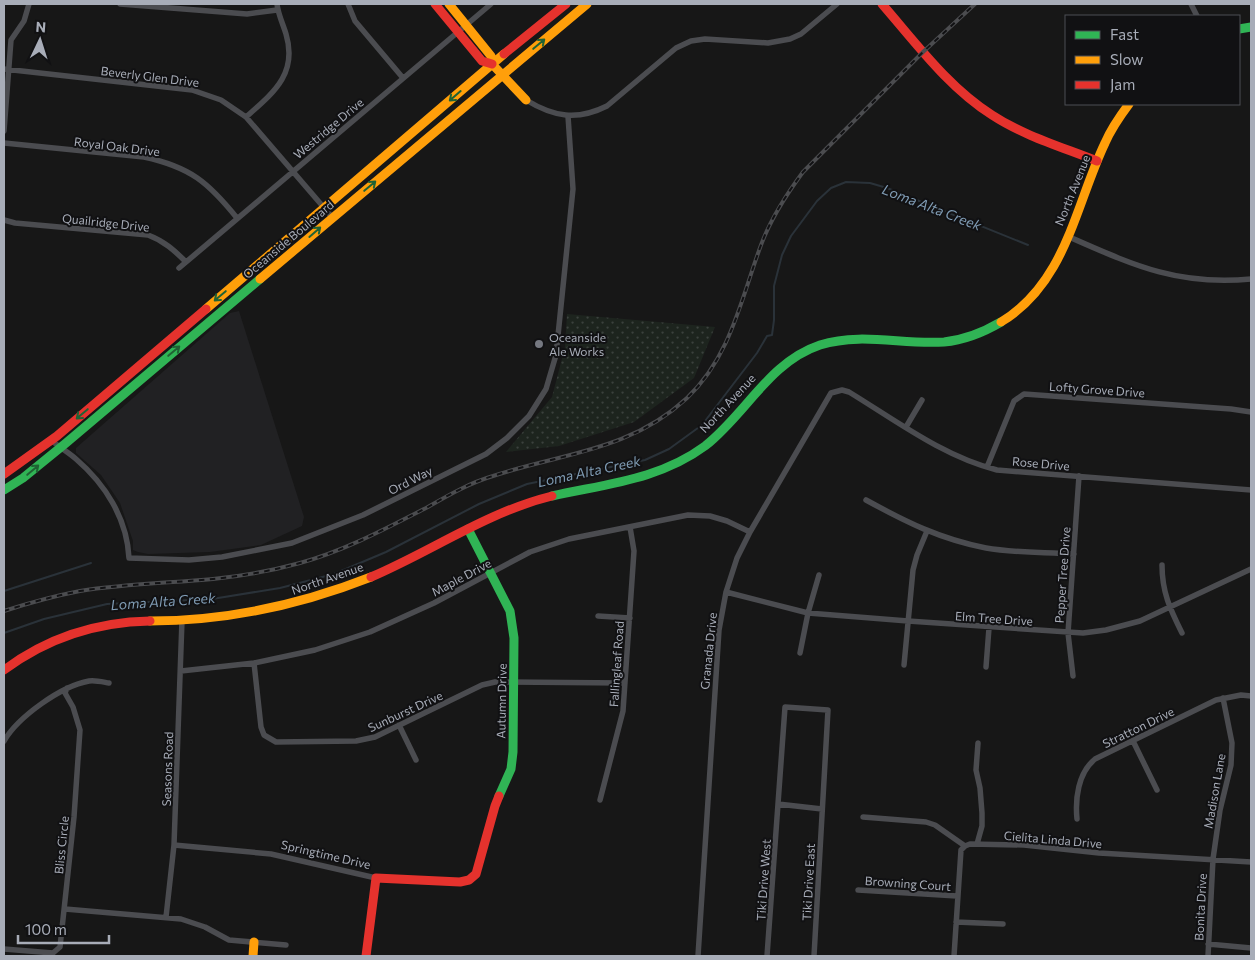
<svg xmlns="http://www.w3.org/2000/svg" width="1255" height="960" font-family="Commissioner,sans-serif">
<defs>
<pattern id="green-dots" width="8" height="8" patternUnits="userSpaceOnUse" patternTransform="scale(1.25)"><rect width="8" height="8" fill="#1d241e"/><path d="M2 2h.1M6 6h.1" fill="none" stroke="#3b413d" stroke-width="1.8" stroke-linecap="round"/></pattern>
</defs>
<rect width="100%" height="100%" fill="#171717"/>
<path fill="#212123" d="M239 311 304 517 302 526 261 545 210 552 148 554 138 552 133 550V541L120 503 101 475 76 453V448L230 313Z"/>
<path fill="url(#green-dots)" d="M567 314 715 327 694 378 634 422 559 446 506 452 552 397 565 347Z"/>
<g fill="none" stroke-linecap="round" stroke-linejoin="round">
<path stroke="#2a3239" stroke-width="2" d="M4 591 91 563
M4 633 44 619 107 604 212 599 280 588 334 574 386 552 479 504 527 484 645 460 669 449 702 425 757 353 767 336 772 335 774 320V286L782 255 791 236 817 201 831 188 846 182 870 183 887 188 1028 245"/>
<path stroke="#4b4c50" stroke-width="5.5" d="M120 4 247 14 277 10
M348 4 355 21 403 78
M1191 4 1197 16
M4 69 192 90 221 100 246 117 332 217
M526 100C554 117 577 121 607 106L676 48 691 41 705 39 768 43 790 39 801 34 837 4
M246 117C273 93 298 74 286 34 283 24 278 14 277 4
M4 131 11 40 24 21 29 4
M4 143 144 157C190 167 208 182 237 218
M4 220 15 223 148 235C164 241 174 250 186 262
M1067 236C1133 265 1177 286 1251 279
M179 268 491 4
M906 427 922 400
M51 440C59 447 68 452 76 459 105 484 127 518 129 558L189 560 222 557 292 543 363 515 486 454 507 438 529 416 546 389 556 355 573 189 568 116
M987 467 1014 401 1024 394 1231 409 1251 412
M866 500C906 522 940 539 986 548 1014 553 1046 552 1074 554
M1162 565C1162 592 1170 609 1182 633
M726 592 808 613 908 621 1083 633 1106 630 1140 621 1251 569
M598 616 630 618
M800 653 808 613 819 575
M254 663 261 727 264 735 276 742 356 741 375 737 482 685 495 682 625 683
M904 665 913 570 917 555 927 531
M986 667 989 628
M181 671 254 663 315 650 370 632 434 603 530 552 569 539 688 515 710 516 727 521 750 532
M1073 676 1068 633 1079 476
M399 725 416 760
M4 741C18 717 61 686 89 681 95 680 103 682 109 683
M1133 741 1157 790
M600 800 623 711 634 551 630 527
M778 804 822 809
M863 817 926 822 935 825 965 846
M1077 819C1075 799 1078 773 1095 759L1216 700 1241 695 1251 696
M977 844 982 826V813L980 788 976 770 978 743
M174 845 271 854 376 878
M858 890 957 896
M65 909 181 919 205 927 229 940 286 945
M166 917 174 845 182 620
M956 922 1003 924
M1208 944 1251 948
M4 949 53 953 60 947 74 817 80 730 73 707 65 693 67 688
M698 956 719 630 726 592 737 558 750 532 831 393 842 390 849 392C895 420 944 457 997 470L1251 490
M767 956 785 707 828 710 814 956
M954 956 961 850 965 846 970 844 1024 845 1099 853 1251 862
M1208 956 1213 859 1220 810 1231 765 1232 743 1223 698"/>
<path stroke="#30b455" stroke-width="9" d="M1239 29 1251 27
M4 490 23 478 66 443 260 279
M552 496C605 484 659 480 705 446 746 414 769 362 820 345 862 332 902 345 944 342 965 340 984 332 1001 322
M468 529 510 611 514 638 513 752 511 769 499 796"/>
<path stroke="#ff9f0a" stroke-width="9" d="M449 4 491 56 492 64 526 100
M260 279 587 4
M206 309 504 54
M1001 322C1066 283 1075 206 1105 143 1111 129 1120 116 1129 104
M150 621C227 621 300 605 371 577
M253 956 254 942"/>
<path stroke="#e5322d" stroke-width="9" d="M435 4 482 61 492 64
M882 4C916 43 948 87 992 115 1024 136 1062 147 1097 161
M504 54 566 4
M4 474 57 436 206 309
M371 577C432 551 487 512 552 496
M4 670C47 638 96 622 150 621
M366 956 376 878 460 882 469 880 476 874 495 806 499 796"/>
<defs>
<path id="rail" d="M4 611C29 603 54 596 80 591 124 584 169 583 213 579 242 576 271 571 300 563 344 551 385 529 426 508 447 496 469 483 493 476 563 453 630 451 687 398 731 356 741 299 761 245 771 218 786 195 803 172L923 52 975 4"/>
</defs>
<use href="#rail" stroke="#4b4c4f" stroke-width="4"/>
<use href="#rail" stroke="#111113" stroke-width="2" stroke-dasharray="5.5" stroke-linecap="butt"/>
</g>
<defs><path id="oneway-shaft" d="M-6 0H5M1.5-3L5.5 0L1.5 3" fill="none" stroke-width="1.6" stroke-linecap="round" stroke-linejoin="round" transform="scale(1.25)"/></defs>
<g stroke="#206234">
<use href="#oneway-shaft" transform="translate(539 44) rotate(-40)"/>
<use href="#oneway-shaft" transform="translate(455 96) rotate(139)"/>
<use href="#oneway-shaft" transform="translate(370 186) rotate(-40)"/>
<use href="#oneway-shaft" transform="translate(315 232) rotate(-41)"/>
<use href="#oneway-shaft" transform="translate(220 296) rotate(140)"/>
<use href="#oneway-shaft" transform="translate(174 351) rotate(-40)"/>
<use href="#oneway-shaft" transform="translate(82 414) rotate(140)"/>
<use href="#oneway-shaft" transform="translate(33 470) rotate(-40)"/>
</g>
<circle fill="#757880" stroke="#111113" stroke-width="2" cx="539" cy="344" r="5"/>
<g text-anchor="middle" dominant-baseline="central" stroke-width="4" stroke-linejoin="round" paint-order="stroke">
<g font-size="12" fill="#a8adb8" stroke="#111113">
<text transform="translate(150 76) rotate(7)">Beverly Glen Drive</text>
<text transform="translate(328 128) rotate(-40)">Westridge Drive</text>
<text transform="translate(117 146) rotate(7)">Royal Oak Drive</text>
<text transform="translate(1072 190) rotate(-68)">North Avenue</text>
<text transform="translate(106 222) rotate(6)">Quailridge Drive</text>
<text transform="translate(288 239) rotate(-40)">Oceanside Boulevard</text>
<text transform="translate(1097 389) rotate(4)">Lofty Grove Drive</text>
<text transform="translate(727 403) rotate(-47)">North Avenue</text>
<text transform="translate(1041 463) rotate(5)">Rose Drive</text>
<text transform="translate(410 480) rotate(-27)">Ord Way</text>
<text transform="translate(1062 575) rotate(-86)">Pepper Tree Drive</text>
<text transform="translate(461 577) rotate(-28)">Maple Drive</text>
<text transform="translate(327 578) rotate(-19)">North Avenue</text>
<text transform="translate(994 618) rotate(4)">Elm Tree Drive</text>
<text transform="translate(708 651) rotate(-84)">Granada Drive</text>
<text transform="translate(616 664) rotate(-86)">Fallingleaf Road</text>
<text transform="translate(501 701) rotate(-89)">Autumn Drive</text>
<text transform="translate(405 711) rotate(-25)">Sunburst Drive</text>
<text transform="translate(1138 727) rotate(-26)">Stratton Drive</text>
<text transform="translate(167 769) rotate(-88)">Seasons Road</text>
<text transform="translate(1214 791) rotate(-80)">Madison Lane</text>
<text transform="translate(1053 839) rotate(5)">Cielita Linda Drive</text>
<text transform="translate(61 845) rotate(-84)">Bliss Circle</text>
<text transform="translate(326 854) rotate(13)">Springtime Drive</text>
<text transform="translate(763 880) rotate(-86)">Tiki Drive West</text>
<text transform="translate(808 882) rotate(-87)">Tiki Drive East</text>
<text transform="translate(908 883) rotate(4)">Browning Court</text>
<text transform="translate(1200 907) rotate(-87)">Bonita Drive</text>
</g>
<g font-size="12" fill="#a8adb8" stroke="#111113" text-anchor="start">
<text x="549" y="337">Oceanside<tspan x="549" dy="14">Ale Works</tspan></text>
</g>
<g font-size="14" font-style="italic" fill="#7f9bb3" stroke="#111113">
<text transform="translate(932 207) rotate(21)">Loma Alta Creek</text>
<text transform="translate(589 471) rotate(-12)">Loma Alta Creek</text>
<text transform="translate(163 601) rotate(-4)">Loma Alta Creek</text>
</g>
</g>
<rect width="1255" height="960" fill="none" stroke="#a8adb8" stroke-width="10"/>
<rect x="1065" y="15" width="175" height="90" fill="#111113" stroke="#4d4f55"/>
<rect x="1075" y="31" width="25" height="8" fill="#30b455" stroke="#4d4f55"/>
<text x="1110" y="40" font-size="15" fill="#a8adb8">Fast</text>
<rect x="1075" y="56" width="25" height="8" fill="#ff9f0a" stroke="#4d4f55"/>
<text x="1110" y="65" font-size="15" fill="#a8adb8">Slow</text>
<rect x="1075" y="81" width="25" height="8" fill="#e5322d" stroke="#4d4f55"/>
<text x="1110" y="90" font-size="15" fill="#a8adb8">Jam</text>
<g transform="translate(40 40) rotate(4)" stroke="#111113" stroke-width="4" paint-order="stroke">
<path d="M0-4L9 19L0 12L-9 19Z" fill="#a8adb8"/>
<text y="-8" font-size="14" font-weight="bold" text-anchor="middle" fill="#a8adb8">N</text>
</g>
<path d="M18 935v8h91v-8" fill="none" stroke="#a8adb8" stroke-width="2.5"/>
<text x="25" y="935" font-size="15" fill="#a8adb8" stroke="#111113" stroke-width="4" paint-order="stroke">100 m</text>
</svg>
